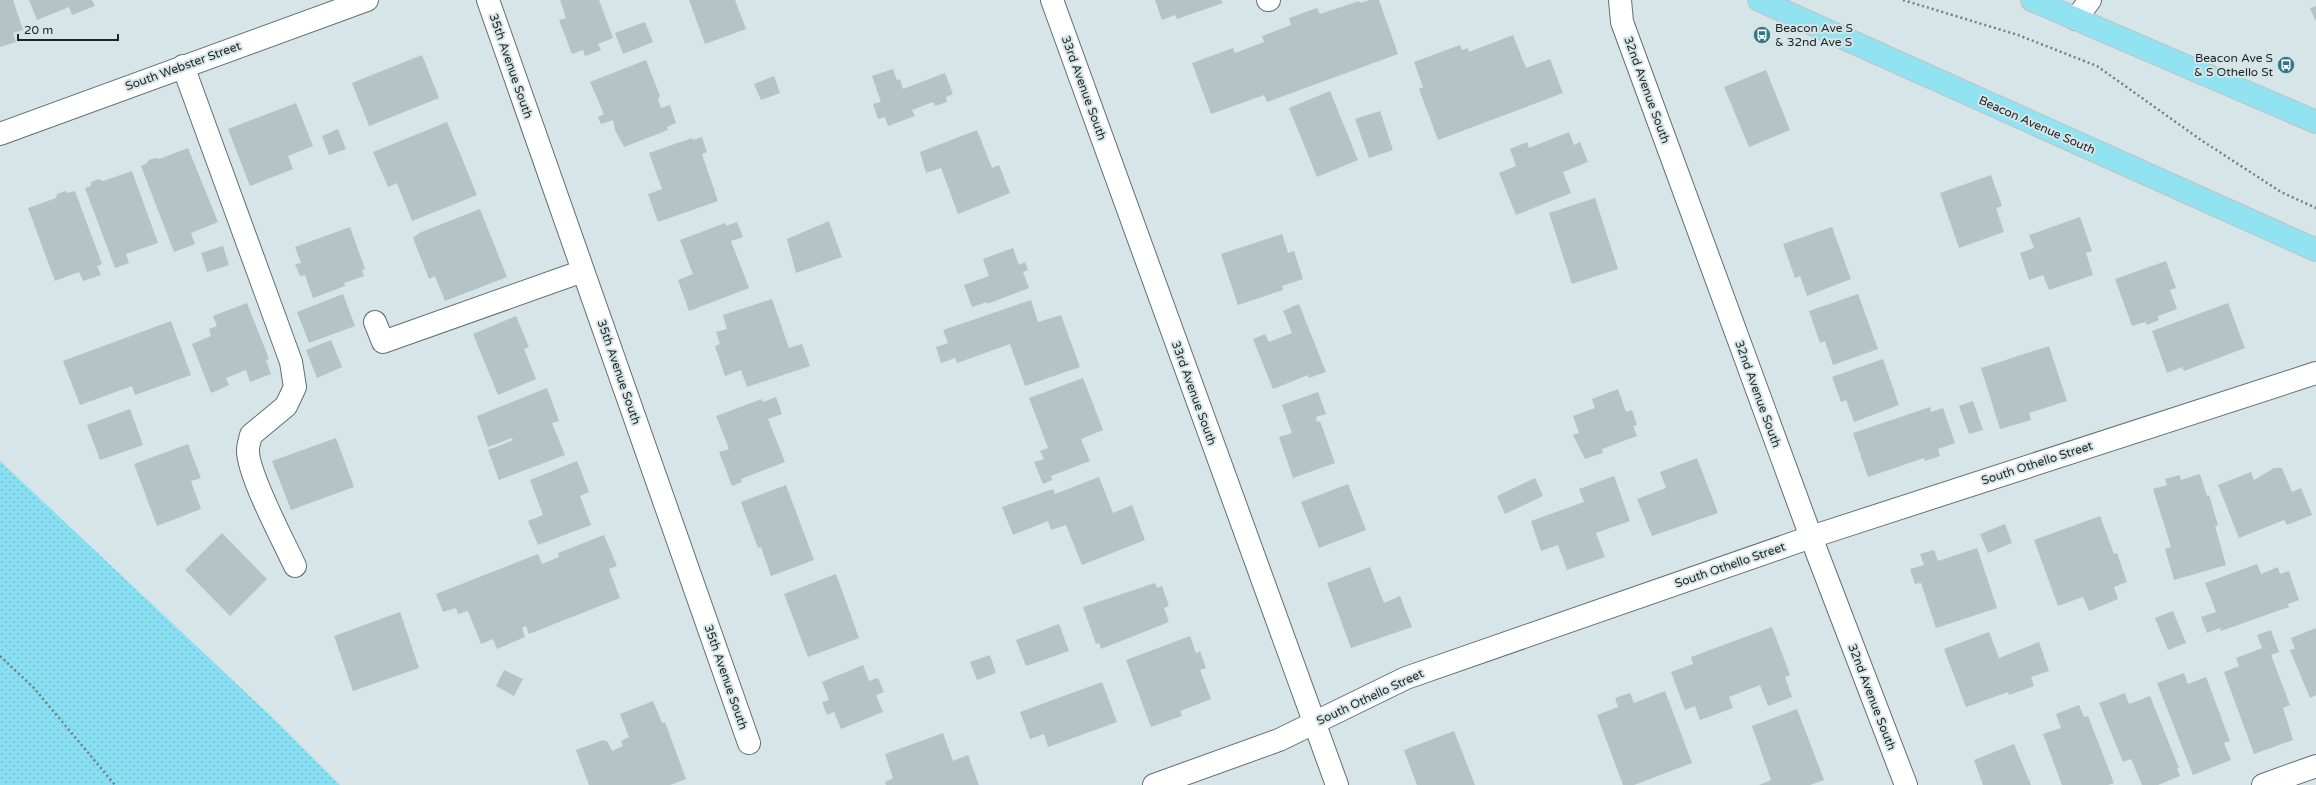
<svg xmlns="http://www.w3.org/2000/svg" width="2316" height="785" font-family="'Varela Round',sans-serif">
<defs>
<pattern id="grass-dots" width="8" height="8" patternUnits="userSpaceOnUse"><rect width="8" height="8" fill="#87dff1"/><path d="M2 2h.1M6 6h.1" fill="none" stroke="#74bfce" stroke-width="1.8" stroke-linecap="round"/></pattern>
</defs>
<rect width="100%" height="100%" fill="#d6e5e8"/>
<path fill="url(#grass-dots)" d="M0 461 277 722 340 785H0Z"/>
<path fill="#b4c3c6" d="M0 0H13L23 30 13 33 16 42 0 47Z
M29 0H92L95 6 72 15 69 7 37 20Z
M560 0H599L613 38 598 44 601 50 585 56 583 50 572 54 559 20 566 18Z
M689 0H735L746 29 705 44Z
M1155 0H1221L1223 3 1177 19 1175 15 1162 20Z
M1369 0H1379L1398 54 1267 102 1264 95 1211 114 1192 63 1233 48 1235 53 1264 42 1262 36 1291 25 1289 18 1317 8 1320 14 1359 1 1360 3Z
M2316 6V19L2315 20 2310 8Z
M645 22 653 42 623 54 615 33Z
M1513 35 1526 68 1550 59 1563 93 1438 140 1419 89 1423 87 1414 62 1460 45 1462 50 1468 48 1469 52Z
M422 55 439 98 369 126 352 83Z
M646 60 660 96 658 99 661 108 670 105 676 123 667 127 668 130 624 147 615 130 613 120 601 124 598 117 604 114 590 82Z
M893 69 897 80 900 79 903 89 945 73 953 94 946 97 947 102 935 106 933 102 912 110 915 116 888 126 885 117 878 119 873 104 881 102 872 76Z
M1766 70 1790 130 1749 147 1724 87Z
M774 76 780 93 761 100 754 84Z
M1330 91 1358 160 1317 177 1289 108Z
M296 103 313 146 288 156 293 169 250 186 228 129Z
M1380 111 1393 150 1369 158 1355 119Z
M447 122 477 195 412 221 397 183 388 187 373 152Z
M338 129 346 149 329 155 322 136Z
M977 130 992 168 999 165 1010 193 958 214 941 168 926 173 920 152Z
M1569 132 1574 145 1580 142 1588 162 1563 172 1571 193 1516 215 1499 173 1516 166 1510 149 1527 142 1529 148Z
M702 137 707 152 702 154 718 201 658 222 648 194 662 189 649 153 692 138 693 140Z
M188 148 218 222 191 233 195 244 174 252 141 166 146 164 149 160 155 158 159 159Z
M132 171 158 243 126 254 129 263 115 268 85 188 91 186V182L99 179 103 181Z
M1991 175 2002 206 1996 208 2004 232 1959 248 1940 193Z
M65 191 68 193 75 191 102 264 97 266 101 275 83 281 79 272 55 281 28 208 56 198 57 194Z
M1595 198 1618 269 1572 284 1549 213Z
M480 209 507 277 445 301 435 276 429 279 413 238 419 233Z
M2080 217 2092 251 2086 253 2093 275 2049 290 2043 275 2029 280 2020 253 2034 248 2029 235Z
M829 221 842 257 796 273 787 239Z
M737 222 743 237 731 241 749 288 689 311 678 280 693 274 680 240 725 223 726 226Z
M350 227 365 269 362 270 364 276 344 283 345 286 313 298 305 275 300 276 295 264 301 263 295 247Z
M1832 227 1851 279 1807 296 1800 276 1795 278 1783 244Z
M1282 234 1288 253 1294 251 1303 279 1282 286 1283 290 1238 305 1221 254Z
M223 246 229 265 207 272 201 253Z
M1013 248 1019 265 1025 262 1028 270 1023 272 1029 288 987 304V302L972 307 964 285 989 276 983 259Z
M2166 261 2176 288 2170 290 2177 309 2158 316 2159 320 2147 325 2145 322 2132 326 2115 279Z
M343 294 355 326 309 343 297 312Z
M1858 294 1878 349 1833 365 1825 341 1820 343 1809 311Z
M772 299 789 348 802 344 810 366 747 387 741 370 725 376 715 346 720 344 716 332 727 329 723 315Z
M1031 300 1038 322 1061 315 1080 367 1025 386 1010 344 957 363 955 358 941 363 936 347 948 343 943 330Z
M247 303 269 359 266 360 271 374 250 382 246 370 226 378 229 385 211 393 192 344 211 336 209 329 217 326 213 316Z
M2228 303 2245 348 2184 371 2182 367 2167 373 2152 331Z
M1299 304 1326 372 1309 378 1308 375 1273 389 1253 339 1265 334 1269 342 1292 333 1283 311Z
M516 316 529 347 524 349 536 379 498 395 473 334Z
M171 321 191 375 135 395 132 386 80 405 63 361Z
M331 340 342 367 317 378 306 350Z
M2049 346 2067 401 2029 413 2031 420 2000 429 1981 368Z
M1883 359 1899 405 1854 422 1846 400 1841 402 1832 377Z
M1083 378 1103 430 1081 439 1090 461 1051 476 1052 480 1043 484 1034 462 1044 459 1040 451 1048 448 1029 398Z
M547 388 559 421 552 423 565 455 499 480 488 450 513 440 512 438 488 447 477 416Z
M1618 389 1626 412 1632 410 1637 425 1633 426 1637 436 1602 449 1603 453 1585 459 1573 435 1579 433 1573 416 1595 408 1592 399Z
M1318 392 1326 414 1316 417 1317 422 1320 421 1335 463 1293 478 1279 437 1292 433 1282 405Z
M776 397 782 414 768 419 785 462 741 479 742 482 732 486 719 452 729 449 716 416 762 399 763 402Z
M1973 401 1983 430 1969 434 1959 406Z
M1930 407 1931 412 1943 408 1955 443 1938 449 1940 456 1925 461 1924 458 1868 477 1853 433Z
M130 409 143 445 100 460 87 425Z
M336 438 354 487 291 510 272 461Z
M188 444 201 478 191 481 201 509 157 526 134 464Z
M1697 458 1718 513 1652 536 1637 499 1666 488 1660 472Z
M577 461 589 492 580 496 591 525 538 545 528 521 543 515 530 480Z
M2274 468H2282L2292 492 2301 488 2312 515 2287 525 2284 520 2239 538 2218 485 2251 472 2254 480Z
M2200 474 2207 496 2209 495 2218 525 2215 526 2226 565 2174 580 2165 549 2171 547 2153 489 2167 485 2165 479 2180 475 2181 480Z
M1614 476 1630 521 1596 533 1605 557 1567 570 1558 545 1541 551 1531 521 1584 502 1579 489Z
M1099 477 1113 513 1132 505 1145 540 1082 565 1066 525 1051 530 1048 521 1013 535 1002 507 1053 489 1055 494Z
M1535 478 1543 496 1505 514 1497 496Z
M1348 484 1366 530 1319 548 1301 502Z
M786 485 814 560 771 576 761 547 758 548 741 502Z
M2100 516 2114 554 2117 553 2127 582 2114 587 2118 599 2089 611 2083 597 2058 606 2034 540Z
M2005 524 2012 543 1988 553 1980 534Z
M222 533 267 579 230 616 185 570Z
M604 535 617 566 609 569 620 598 529 634 526 626 522 628 525 637 497 649 493 639 481 644 468 611 458 614 456 608 443 612 436 594 538 554 542 564 559 557 558 553Z
M1977 548 1997 608 1936 628 1921 583 1915 584 1910 569 1924 565 1920 554 1934 550 1938 561Z
M2257 564 2261 574 2278 567 2280 574 2289 571 2299 600 2288 604 2289 607 2221 631 2220 628 2207 633 2201 617 2216 612 2205 583Z
M1370 567 1384 603 1400 596 1412 627 1351 648 1327 583Z
M836 574 859 638 808 657 784 594Z
M1155 583 1157 588 1162 586 1169 606 1164 608 1169 622 1101 649 1099 643 1096 644 1083 607Z
M2173 611 2186 643 2168 650 2155 618Z
M400 612 419 668 353 691 334 636Z
M1059 624 1069 651 1026 666 1016 640Z
M1772 627 1790 675 1785 677 1792 697 1768 706 1760 685 1729 697 1733 708 1700 720 1695 706 1685 710 1671 672 1693 664 1691 657Z
M2316 628V695L2310 698 2290 650 2295 649 2291 638Z
M2271 630 2279 652 2271 655 2290 705 2283 708 2293 740 2254 754 2224 672 2239 666 2236 658 2262 648 2257 635Z
M1989 632 1999 658 2039 642 2049 671 2031 677 2034 686 2009 695 2008 692 1966 707 1944 649Z
M1190 636 1196 653 1200 651 1206 668 1200 670 1211 699 1180 711 1182 716 1151 727 1126 660Z
M990 655 996 673 977 680 970 662Z
M863 665 869 681 878 678 884 692 876 695 883 712 841 729 834 712 827 715 822 702 829 700 822 682Z
M504 670 523 679 514 696 496 686Z
M2184 673 2188 684 2206 677 2230 741 2224 743 2231 760 2193 775 2157 683Z
M1102 682 1117 722 1048 747 1044 734 1030 739 1020 712Z
M1665 691 1692 763 1634 785H1623L1597 715 1618 707 1615 698 1630 693 1634 703Z
M2125 693 2129 704 2150 696 2179 768 2177 769 2180 776 2158 785H2142L2131 759 2123 762 2099 703Z
M653 701 662 723 665 722 686 779 670 785H589L576 750 603 740 608 742 612 751 623 746 621 741 629 737 620 714Z
M2079 705 2084 717 2088 716 2114 783 2108 785H2062L2043 734 2061 728 2056 714Z
M1797 709 1824 780 1810 785H1759L1771 780 1752 726Z
M1454 731 1475 785H1417L1404 750Z
M943 733 953 761 968 755 979 785H886L885 782 893 778 885 754Z
M2014 744 2031 785H1983L1974 760Z"/>
<g fill="none" stroke-linecap="round" stroke-linejoin="round">
<defs>
<path id="minor" d="M488 0 749 743
M1052 0 1337 785
M1268 0H1269
M1620 0 1622 22 1811 537 1906 785
M2076 19 2090 0
M183 66 291 362 295 387 286 406 251 435C250 440 248 445 248 450 247 473 284 542 295 566
M0 134 367 0
M375 322 383 342 583 271
M1154 785 1279 740 1406 678 1811 537 2316 373
M2263 785 2316 766"/>
<path id="major" d="M1759 0 2316 250
M2032 0 2316 122"/>
</defs>
<use href="#minor" stroke="#626f72" stroke-width="24"/>
<use href="#major" stroke="#c0c1c2" stroke-width="24"/>
<path stroke="#747e80" stroke-width="2.5" stroke-dasharray="2 3" stroke-linecap="butt" d="M1903 0 2018 35 2097 66 2201 140 2281 192 2316 208
M0 656 34 688 115 785"/>
<use href="#minor" stroke="#fff" stroke-width="22"/>
<use href="#major" stroke="#92e3f2" stroke-width="22"/>
</g>
<defs>
<symbol id="bus-disc" viewBox="-11 -11 22 22"><circle r="9.5" fill="#327785" stroke="#d6e5e8"/><path d="M-5-6H5V4H4V6H2V4H-2V6H-4V4H-5ZM-3.5-4V0h7V-4ZM-3.5 1.2v1.5H-2V1.2ZM2 1.2v1.5H3.5V1.2Z" fill="#fff"/></symbol>
</defs>
<g fill-rule="evenodd">
<use href="#bus-disc" x="1752" y="25" width="20" height="20"/>
<use href="#bus-disc" x="2276" y="55" width="20" height="20"/>
</g>
<g text-anchor="middle" dominant-baseline="central" stroke-width="4" stroke-linejoin="round" paint-order="stroke">
<g font-size="12" fill="#1d2324" stroke="#d6e5e8" text-anchor="start">
<text x="1775" y="28">Beacon Ave S<tspan x="1775" dy="14">&amp; 32nd Ave S</tspan></text>
<text x="2273" y="58" text-anchor="end">Beacon Ave S<tspan x="2273" dy="14">&amp; S Othello St</tspan></text>
</g>
<g font-size="12" fill="#1d2324" stroke="#d6e5e8">
<text transform="translate(183 66) rotate(-20)">South Webster Street</text>
<text transform="translate(511 66) rotate(71)">35th Avenue South</text>
<text transform="translate(1084 88) rotate(70)">33rd Avenue South</text>
<text transform="translate(1647 90) rotate(70)">32nd Avenue South</text>
<text transform="translate(2037 125) rotate(24)">Beacon Avenue South</text>
<text transform="translate(619 372) rotate(71)">35th Avenue South</text>
<text transform="translate(1194 393) rotate(70)">33rd Avenue South</text>
<text transform="translate(1758 394) rotate(70)">32nd Avenue South</text>
<text transform="translate(2037 463) rotate(-18)">South Othello Street</text>
<text transform="translate(1730 565) rotate(-19)">South Othello Street</text>
<text transform="translate(726 677) rotate(71)">35th Avenue South</text>
<text transform="translate(1370 697) rotate(-25)">South Othello Street</text>
<text transform="translate(1872 697) rotate(69)">32nd Avenue South</text>
</g>
</g>
<path d="M18 34v6h100v-6" fill="none" stroke="#1d2324" stroke-width="2"/>
<text x="24" y="34" font-size="12" fill="#1d2324" stroke="#d6e5e8" stroke-width="3" paint-order="stroke">20 m</text>
</svg>
